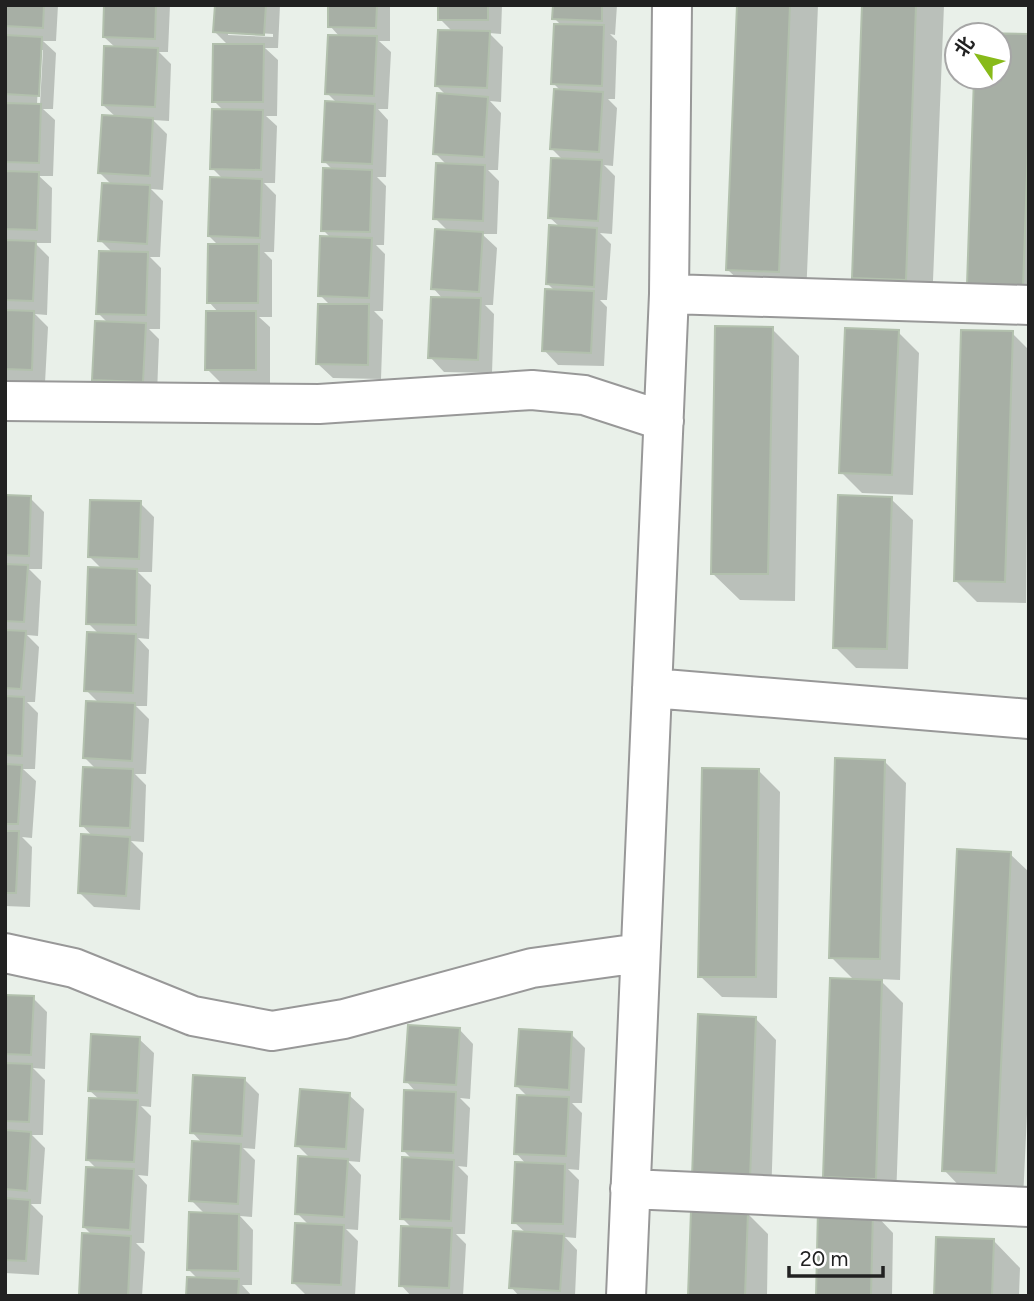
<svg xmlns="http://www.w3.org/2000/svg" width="1034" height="1301" font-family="Figtree,'Noto Sans SC',sans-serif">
<rect width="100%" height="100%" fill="#e9f0e9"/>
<path fill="#0003" fill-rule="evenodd" d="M5 5H58L56 41H43L56 53 53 109H43L55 120 53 176H39L52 188 51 243H35L49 257 47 315 35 314 48 327 45 383 5 382ZM40 50H43L40 105 37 104Z
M105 5H170L168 52H159L171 64 169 121 153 120 167 134 163 190 151 189 163 201 160 257H150L161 268 160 329H149L159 339 157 395 108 393 94 379 108 323 98 313 113 253 100 240 112 185 100 173 117 118 103 105 116 48 104 37Z
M217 5H280L278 48H265L278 60 277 116H266L277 126 275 183H264L276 195 274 252H264L272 260V317H259L270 327V384H222L207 369 219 313 209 302 219 246 209 236 224 180 212 168 224 111 214 101 229 46 215 32ZM228 31 273 34V37L228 35Z
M330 5H390V41H379L391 52 388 109H378L388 120 386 177H377L386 186 384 245H376L385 254 383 311H374L383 320 381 379 333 378 318 364 330 305 320 295 331 238 323 230 333 170 324 161 338 104 327 93 340 37 330 26Z
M440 5H502L501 34 489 33 503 47 501 102 490 101 501 113 498 170H488L499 181 497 234H482L497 248 493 305H485L494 314 492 373 444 372 430 357 443 299 433 288 449 232 435 218 447 165 435 153 447 96 437 86 453 32 440 19Z
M555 5H617L615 35 610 34 617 41 615 99H608L617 108 613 166 604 165 615 176 612 234 600 233 611 244 607 300H600L607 307 604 366 558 365 544 350 555 291 548 284 560 227 549 217 563 160 551 148 561 91 553 83 562 26 554 18Z
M739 5H818L806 298 755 296 727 269Z
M864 5H944L932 306 881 304 854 277Z
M999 35 1029 36V313L975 77H999Z
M772 329 799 356 795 601 740 600 712 573Z
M898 332 919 353 913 495 862 493 841 472Z
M1012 333 1029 350 1026 603 977 602 955 580Z
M5 497 30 498 44 512 42 569H29L41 581 38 636 27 635 39 647 35 702H27L38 713 35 769H23L36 781 32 838 22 837 32 847 30 907 5 906Z
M891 499 913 520 908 669 856 668 835 647Z
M140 503 154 517 152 572H138L151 585 149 639 138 638 149 650 147 706H136L149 719 146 774H135L146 785 144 842 131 841 143 853 140 910 94 907 80 893 93 837 82 825 97 770 85 758 99 703 86 690 99 634 88 623 102 569 90 557Z
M885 762 906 783 900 980 879 979 903 1003 896 1199 846 1198 825 1177 855 981 831 957Z
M759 771 780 792 777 998 722 997 700 976Z
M1010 854 1029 872V1071L1023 1200 971 1198 944 1170Z
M5 997 33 998 47 1012 45 1069 33 1068 45 1080 43 1135H32L45 1148 41 1204H31L43 1216 39 1275 5 1273Z
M755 1018 776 1040 771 1200 715 1198Z
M459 1029 473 1044 470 1099 460 1098 470 1108 467 1167 458 1166 468 1176 465 1234H456L466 1244 463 1296H411L401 1285 412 1228 402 1218 413 1160 403 1150 416 1092 406 1081Z
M571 1034 585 1048 582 1103H572L582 1113 579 1170 568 1169 579 1180 576 1238 565 1237 577 1250 575 1296H519L511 1287 526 1233 514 1222 527 1165 516 1153 528 1097 517 1086Z
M139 1039 154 1053 151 1107 141 1106 151 1116 148 1176 138 1175 147 1185 144 1243H136L145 1252 142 1296H82L81 1294 93 1236 84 1227 97 1169 87 1159 100 1100 89 1090Z
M244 1079 259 1094 255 1149 243 1148 255 1160 252 1217 240 1216 253 1230 252 1285H242L252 1296H188L198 1279 189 1270 205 1214 191 1200 203 1144 192 1132Z
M349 1095 364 1109 360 1162 348 1161 361 1175 358 1230 346 1229 358 1241 355 1296H307L293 1282 309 1225 297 1213 311 1159 297 1145Z
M872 1211 893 1233 892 1296H818Z
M747 1213 768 1234 767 1296H690Z
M993 1240 1020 1268 1019 1296H936Z"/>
<path fill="#a7afa5" stroke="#b2c0ad" stroke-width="2" d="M5 5H44L43 28 5 26Z
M104 5H156L155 39 103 37Z
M215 5H266L264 35 213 32Z
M328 5H377L376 28 328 27Z
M438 5H488V20H438Z
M553 5H602V21L552 19Z
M737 5H790L779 272 726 270Z
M862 5H916L906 280 852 278Z
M554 24 604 25 602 86 551 84Z
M438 30 490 31 487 88 435 86Z
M975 33 1029 34V118L1023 287 967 285 974 77H999V35H975Z
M5 35 42 37 39 96 5 94Z
M328 35 377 36 374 96 325 94Z
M213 44H264L263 102H212Z
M104 46 158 48 155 107 102 105Z
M554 89 603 92 599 152 550 149Z
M437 93 488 97 484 157 433 154Z
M325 101 375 104 372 164 322 162Z
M5 103 41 104 39 163 5 162Z
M212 109 263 110 261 170 210 169Z
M102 115 153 118 150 176 98 173Z
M551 158 602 160 598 221 548 218Z
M436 163 485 165 483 221 433 219Z
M323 168 372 170 370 232 321 231Z
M5 171 39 172 37 230 5 229Z
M210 177 262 179 260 238 208 236Z
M102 183 150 185 147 244 98 241Z
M549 225 597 228 594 287 546 284Z
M435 229 483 232 479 292 431 289Z
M320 236 372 238 369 298 318 296Z
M5 240 36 241 33 301 5 300Z
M208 244H259L258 303H207Z
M99 251 148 252 146 315 96 314Z
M545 289 594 291 591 353 542 351Z
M431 297 481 298 478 360 428 358Z
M318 304H369L368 365 316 364Z
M5 310 34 311 32 370 5 369Z
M206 311H256V370H205Z
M95 321 146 323 143 382 92 380Z
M715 326 773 327 768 574H711Z
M845 328 899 330 892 475 839 473Z
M961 330 1013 331 1005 582 954 581Z
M5 495 31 496 29 556 5 555Z
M838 495 892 497 887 649 833 648Z
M90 500 141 501 139 559 88 557Z
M5 564 28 565 24 622 5 621Z
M88 567 137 569 136 625 86 624Z
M5 630 26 631 21 689 5 688Z
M87 632 136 634 133 693 84 691Z
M5 696 24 697 22 756 5 755Z
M86 701 135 703 132 761 83 758Z
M835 758 885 760 880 959 829 958Z
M5 764 22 765 18 824H5Z
M83 767 133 769 130 828 80 826Z
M702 768 759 769 756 977H698Z
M5 831H19L16 893H5Z
M81 834 130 837 126 896 78 893Z
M957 849 1011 852 996 1173 942 1171Z
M830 978 882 980 876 1179 823 1177Z
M5 995 34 996 31 1055 5 1054Z
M698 1014 756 1017 750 1179 692 1177Z
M408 1025 460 1028 456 1085 404 1082Z
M519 1029 572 1032 569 1090 515 1086Z
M91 1034 140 1037 137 1093 88 1091Z
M5 1063 32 1064 29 1122 5 1121Z
M193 1075 245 1078 242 1136 190 1133Z
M300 1089 350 1093 346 1149 295 1146Z
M404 1090 456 1092 453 1153 402 1151Z
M517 1095 569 1097 566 1156 514 1154Z
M89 1098 138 1100 134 1162 86 1160Z
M5 1130 31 1132 27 1191 5 1189Z
M192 1141 241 1144 238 1204 189 1201Z
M298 1156 348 1159 344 1217 295 1214Z
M402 1157 454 1160 451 1221 400 1219Z
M515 1162 565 1164 563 1224 512 1223Z
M86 1167 134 1169 130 1230 83 1227Z
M5 1198 30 1200 26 1261 5 1260Z
M818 1209 873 1210 871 1296H816Z
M691 1210 748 1211 745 1296H688Z
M189 1212 239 1214 238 1271 187 1270Z
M295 1223 344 1225 341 1285 292 1283Z
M401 1226 452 1228 449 1288 399 1286Z
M513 1231 564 1234 560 1291 509 1288Z
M82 1233 131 1236 128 1296 79 1295Z
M936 1237 994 1239 992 1296H934Z
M187 1277 239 1279 238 1296H186Z"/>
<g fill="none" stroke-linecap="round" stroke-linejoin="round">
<defs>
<path id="minor" d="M669 294 1029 305
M5 401 319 404 532 390 584 395 664 421
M652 688 1029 719
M5 953 74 968 193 1016 272 1031 344 1019 532 968 640 953
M630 1189 1029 1207
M626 1296 669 294 672 5"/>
</defs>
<use href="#minor" stroke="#989898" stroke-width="42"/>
<use href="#minor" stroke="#fff" stroke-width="38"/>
</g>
<rect width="1034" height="1301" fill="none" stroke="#212121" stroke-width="14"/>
<g transform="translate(978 56) rotate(305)"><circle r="33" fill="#ffffff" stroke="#a6a6a6" stroke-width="2"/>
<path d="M0-5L12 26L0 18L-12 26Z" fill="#88ba19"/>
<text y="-10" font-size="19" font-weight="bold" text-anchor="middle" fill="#212121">北</text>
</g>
<path d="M789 1266v10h94v-10" fill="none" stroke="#212121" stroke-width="3.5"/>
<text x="800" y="1266" font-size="21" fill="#212121" stroke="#ffffff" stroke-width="5" paint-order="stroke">20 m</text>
</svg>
